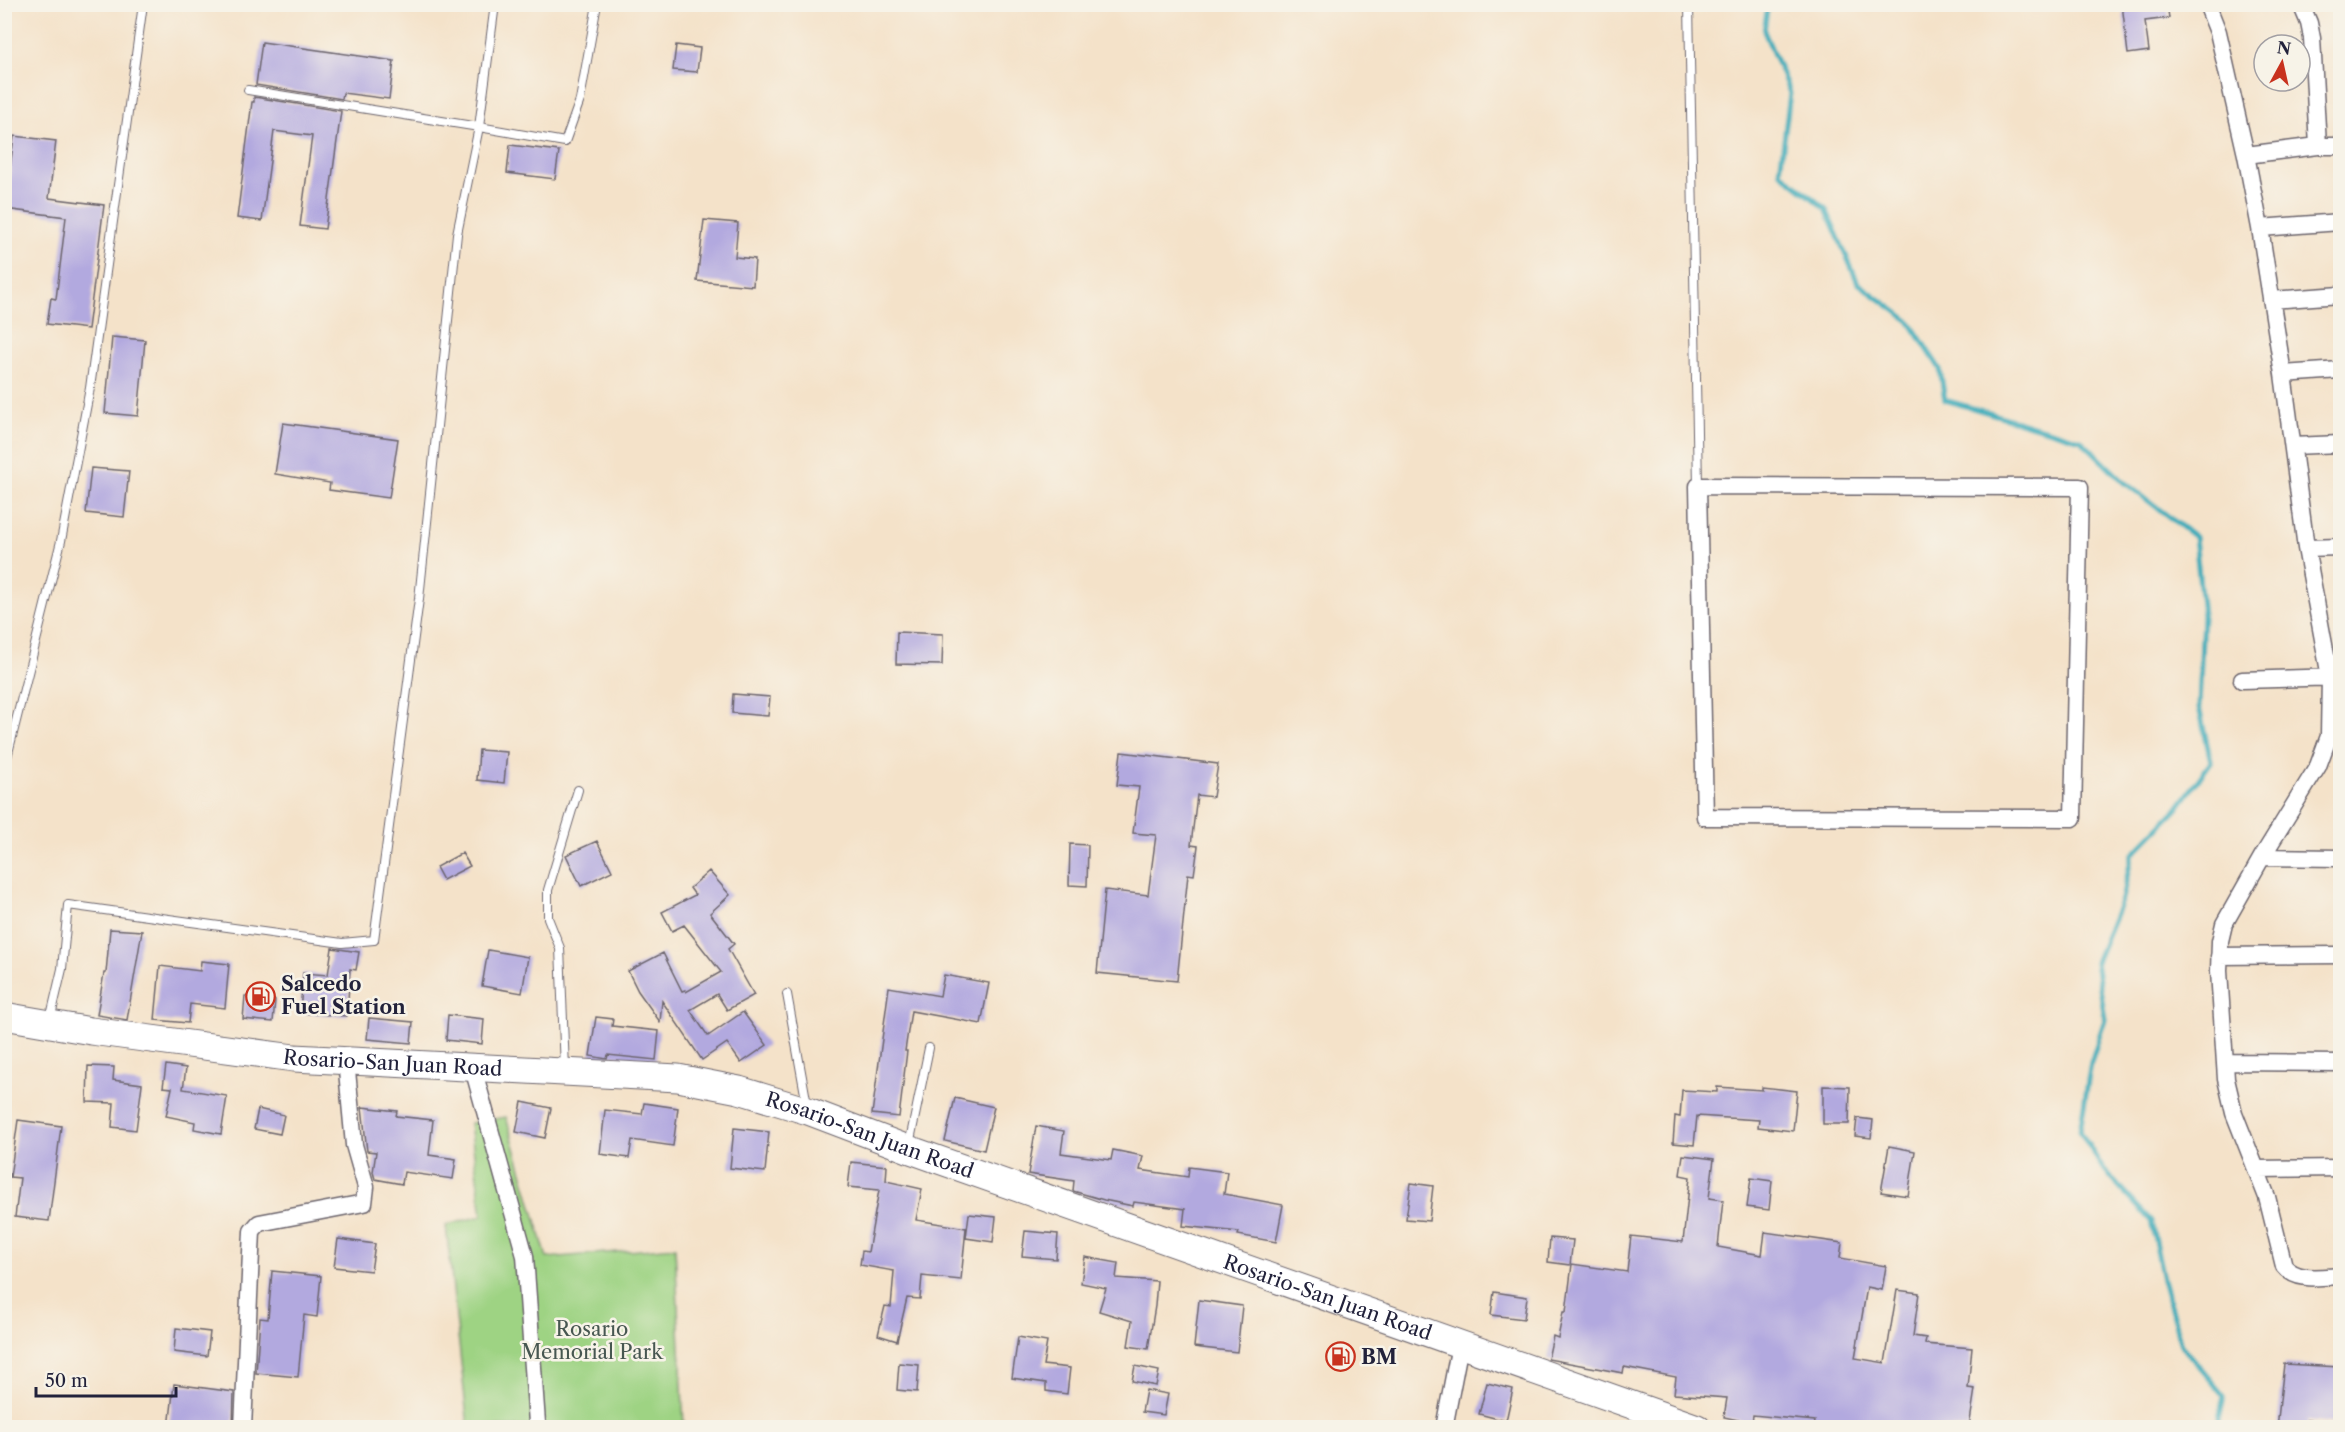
<svg xmlns="http://www.w3.org/2000/svg" width="2345" height="1432" font-family="'Libre Caslon Text',serif">
<rect width="100%" height="100%" fill="#f7f3e8"/>
<filter id="ink" filterUnits="userSpaceOnUse"><feTurbulence type="fractalNoise" baseFrequency=".0167" numOctaves="2"/><feDisplacementMap in="SourceGraphic" scale="12" xChannelSelector="R" yChannelSelector="G"/><feConvolveMatrix kernelMatrix="1 2 1 2 8 2 1 2 1" color-interpolation-filters="sRGB"/></filter>
<filter id="wash" filterUnits="userSpaceOnUse"><feTurbulence type="fractalNoise" baseFrequency=".008" numOctaves="4" result="noise"/><feDisplacementMap in="SourceGraphic" scale="24" xChannelSelector="R" yChannelSelector="G"/><feGaussianBlur stdDeviation="1.35" result="paint"/><feColorMatrix in="noise" values="0 0 0 0 0 0 0 0 0 0 0 0 0 0 0 0 0 1.4 0 .05"/><feComposite in="paint" operator="in"/></filter>
<g filter="url(#wash)">
<rect width="100%" height="100%" fill="#f4e2c9"/>
<path fill="#9ed383" stroke="#607a5f" stroke-width="1.5" d="M506 1117 547 1258 675 1247 684 1427H468L446 1225 482 1216 470 1123Z"/>
<g fill="none" stroke-linecap="round" stroke-linejoin="round">
<path stroke="#3dacba" stroke-width="5" d="M1768 4 1764 31 1790 93 1780 172 1826 209 1858 283 1909 321 1940 369 1945 400 2081 440 2124 482 2195 537 2203 615 2199 707 2211 762 2177 809 2132 855 2122 899 2096 962 2105 1019 2091 1062 2080 1131 2103 1169 2151 1221 2163 1280 2181 1345 2224 1396 2217 1428"/>
</g>
<g id="blocks">
<path fill="#b2a9df" d="M2122 4H2167L2169 18 2145 21 2149 51 2128 54Z
M262 42 394 61 389 99 343 93 342 99 256 85Z
M676 45 700 48 697 72 673 70Z
M254 97 341 111 325 229 300 226 312 136 274 131 262 221 237 218 252 102H254Z
M14 136 56 141 49 198 104 205 88 329 47 324 51 298 56 299 66 217 5 209Z
M510 145 559 151 555 179 507 173Z
M704 220 738 223 735 257 755 259 753 286 697 281Z
M112 337 145 340 138 416 105 413Z
M283 423 398 439 389 498 329 490 330 483 275 474Z
M91 468 129 471 124 517 86 513Z
M897 632 943 634 942 665 896 664Z
M733 694 770 697 768 716 732 713Z
M479 750 507 752 504 783 477 780Z
M1121 752 1218 764 1213 797 1197 795 1191 845 1198 846 1194 875 1188 874 1177 981 1097 973 1105 890 1148 895 1156 835 1133 833 1139 787 1117 785Z
M597 841 612 871 581 886 566 855Z
M1070 844 1088 845 1087 886 1069 885Z
M462 853 470 866 443 880 436 867Z
M709 871 730 895 710 913 734 944 728 949 754 995 727 1010 717 994 690 1010 708 1036 743 1012 767 1045 741 1063 727 1043 702 1060 662 1001 660 1022 638 991 628 971 663 953 682 991 685 990 686 992 721 972 684 925 672 931 662 912 695 895 690 888Z
M110 929 142 931 127 1020 97 1015 104 973H106Z
M332 948 359 952 356 970 350 969 347 1016 300 1013 303 973 328 975Z
M488 950 528 957 522 993 482 986Z
M201 961 229 964 225 1008 190 1004 188 1023 155 1020 160 966 200 971Z
M944 975 989 983 981 1024 911 1011 905 1051H907L899 1117 872 1114 889 987 940 996Z
M245 996 275 1000 273 1022 243 1019Z
M448 1015 484 1019 482 1044 446 1040Z
M596 1017 613 1019 612 1026 659 1031 656 1060 608 1055 607 1059 590 1056Z
M369 1018 413 1022 411 1043 367 1039Z
M166 1065 186 1068 183 1089 227 1096 221 1134 194 1129 195 1122 166 1116 172 1088 163 1087Z
M88 1066 114 1067 113 1080 142 1084 136 1130 112 1127 114 1103 87 1102Z
M1823 1086 1850 1087 1849 1124H1823Z
M1717 1087 1762 1090V1087L1797 1091 1793 1131 1758 1127 1759 1120 1697 1116 1694 1145 1673 1143 1675 1116 1680 1117 1682 1090 1717 1092Z
M955 1098 994 1107 984 1150 945 1141Z
M522 1102 551 1108 545 1138 516 1132Z
M644 1103 678 1108 673 1146 632 1140 629 1158 600 1154 605 1110 642 1114Z
M362 1107 397 1111 396 1116 433 1120 429 1155 456 1159 453 1179 404 1172 402 1184 375 1179 373 1172 376 1152 367 1151Z
M258 1109 284 1115 280 1134 254 1129Z
M1857 1118 1873 1120 1871 1138 1855 1136Z
M18 1120 61 1126 49 1221 15 1217 20 1178 10 1177Z
M1036 1126 1064 1131 1061 1153 1111 1160 1113 1150 1143 1156 1140 1170 1188 1177 1189 1167 1227 1172 1224 1194 1283 1205 1276 1242 1238 1235 1239 1232 1183 1226 1185 1209 1134 1202 1133 1206 1104 1200 1073 1191 1074 1181 1028 1174Z
M734 1128 769 1132 765 1172 730 1168Z
M1889 1146 1915 1151 1908 1196 1881 1192Z
M1683 1155 1714 1159 1709 1198 1723 1200 1718 1247 1762 1255 1765 1232 1842 1243 1840 1258 1886 1266 1882 1290 1867 1287 1855 1358 1885 1363 1897 1290 1919 1293 1913 1336 1926 1338 1925 1344 1972 1348 1968 1388 1975 1389 1969 1428H1814L1815 1421 1753 1415 1752 1423 1724 1417 1727 1398 1674 1394 1676 1377 1624 1367 1623 1373 1548 1359 1553 1336 1558 1338 1563 1312H1566L1572 1264 1627 1272 1631 1236 1683 1242 1690 1177 1680 1175Z
M851 1162 887 1166 886 1181 922 1189 916 1220 966 1228 961 1280 922 1276 920 1299 907 1298 897 1341 878 1335 885 1306 891 1307 894 1271 860 1265 862 1251 868 1252 879 1190 848 1187Z
M1751 1178 1772 1181 1769 1210 1747 1207Z
M1411 1183 1433 1186 1429 1221 1406 1219Z
M969 1214 996 1217 993 1242 966 1238Z
M1025 1231 1058 1234 1056 1259 1022 1256Z
M1550 1238 1573 1240 1570 1265 1548 1262Z
M338 1239 375 1244 371 1271 334 1267Z
M1085 1257 1118 1263 1116 1278 1157 1281 1155 1306 1148 1349 1128 1346 1132 1321 1099 1311 1106 1288 1081 1283Z
M272 1271 321 1276 317 1317 304 1315 298 1377 256 1373 260 1318 268 1319Z
M1494 1292 1527 1297 1524 1319 1491 1315Z
M1199 1300 1242 1306 1237 1352 1194 1347Z
M176 1328 210 1332 207 1356 174 1352Z
M1018 1337 1047 1342 1043 1365 1070 1368 1067 1394 1046 1391V1383L1012 1378Z
M899 1363 919 1365 917 1392 897 1390Z
M2284 1364 2340 1367V1424L2307 1420V1428H2277Z
M1135 1366 1159 1371 1156 1386 1132 1381Z
M1487 1383 1513 1389 1506 1421 1479 1414Z
M174 1384 234 1392 233 1428H169Z
M1146 1390 1168 1394 1164 1415 1142 1412Z"/>
</g>
</g>
<g filter="url(#ink)">
<use href="#blocks" fill-opacity="0" stroke="#6c656d" stroke-width="1.5"/>
<g fill="none" stroke-linecap="round" stroke-linejoin="round">
<defs>
<path id="lane" d="M1689 4 1698 486
M248 90 479 127 495 4
M4 769 61 541 90 388 143 4
M787 994 807 1105
M50 1020 62 969 68 905 342 943 374 940 419 599 457 234 479 127 565 142 580 100 597 4
M565 1069 560 948 548 918V890L578 790
M909 1145 929 1048"/>
<path id="street" d="M2207 4 2218 32 2246 155 2260 228 2283 374 2306 548 2330 677 2329 736 2318 766 2262 857 2224 924 2220 941 2219 971 2226 1079 2234 1113 2267 1197 2284 1266C2297 1282 2321 1277 2340 1276
M2301 4 2309 23 2312 38 2318 146
M2246 155 2318 146H2340
M2260 228 2340 222
M2271 300 2340 295
M2283 374 2340 370
M2293 446 2340 444
M1698 486 2080 487 2073 818 1705 817Z
M2306 548 2340 547
M2242 680 2340 677
M2262 857 2340 858
M2219 956 2340 955
M2225 1062 2340 1063
M473 1068 525 1256 537 1423 540 1428
M2258 1169 2340 1168
M243 1428 252 1231 259 1223 364 1203 366 1187 354 1145 346 1060
M1444 1428 1460 1345"/>
<g id="primary">
<path id="s1" d="M4 1016 91 1031 294 1058 678 1078 739 1090 808 1111 908 1149 1697 1428"/>
</g>
</defs>
<use href="#lane" stroke="#6c656d" stroke-width="10"/>
<use href="#street" stroke="#6c656d" stroke-width="19"/>
<use href="#primary" stroke="#6c656d" stroke-width="29"/>
<use href="#lane" stroke="#fff" stroke-width="8"/>
<use href="#street" stroke="#fff" stroke-width="16"/>
<use href="#primary" stroke="#fff" stroke-width="27"/>
</g>
</g>
<defs>
<symbol id="fuel-ring" viewBox="-11 -11 22 22"><circle r="9.5" fill="#f7f3e8" stroke="#c8321e" stroke-width="1.5"/><path d="M-5.5-6h7V0h2V4h1.3V-2.5L3-4.5l.8-.8L6-3V5H2.5V1h-1V6h-7ZM-4.2-4.7v3.2H.2V-4.7Z" fill="#c8321e"/></symbol>
</defs>
<g fill-rule="evenodd">
<use href="#fuel-ring" x="244" y="980" width="33" height="33"/>
<use href="#fuel-ring" x="1324" y="1340" width="33" height="33"/>
</g>
<g text-anchor="middle" dominant-baseline="central" stroke-width="5" stroke-linejoin="round" paint-order="stroke">
<g font-size="20" font-weight="bold" fill="#22223b" stroke="#f7f3e8" text-anchor="start">
<text x="281" y="984">Salcedo<tspan x="281" dy="23">Fuel Station</tspan></text>
<text x="1361" y="1357">BM</text>
</g>
<g font-size="20" fill="#22223b" stroke="#f7f3e8">
<text stroke="none"><textPath href="#s1" startOffset="392">Rosario-San Juan Road</textPath></text>
<text stroke="none"><textPath href="#s1" startOffset="878">Rosario-San Juan Road</textPath></text>
<text stroke="none"><textPath href="#s1" startOffset="1364">Rosario-San Juan Road</textPath></text>
</g>
<g font-size="20" fill="#475751" stroke="#f7f3e8">
<text x="592" y="1329">Rosario<tspan x="592" dy="23">Memorial Park</tspan></text>
</g>
</g>
<rect width="2345" height="1432" fill="none" stroke="#f7f3e8" stroke-width="24"/>
<g transform="translate(2282 63) rotate(8)"><circle r="28" fill="#f7f3e8" stroke="#a29fa3" stroke-width="1.5"/>
<path d="M0-4.5L10 22L0 15L-10 22Z" fill="#c8321e"/>
<text y="-9" font-size="16" font-weight="bold" text-anchor="middle" fill="#22223b">N</text>
</g>
<path d="M36 1387v9h140v-9" fill="none" stroke="#22223b" stroke-width="3"/>
<text x="45" y="1387" font-size="18" fill="#22223b" stroke="#f7f3e8" stroke-width="4.5" paint-order="stroke">50 m</text>
</svg>
